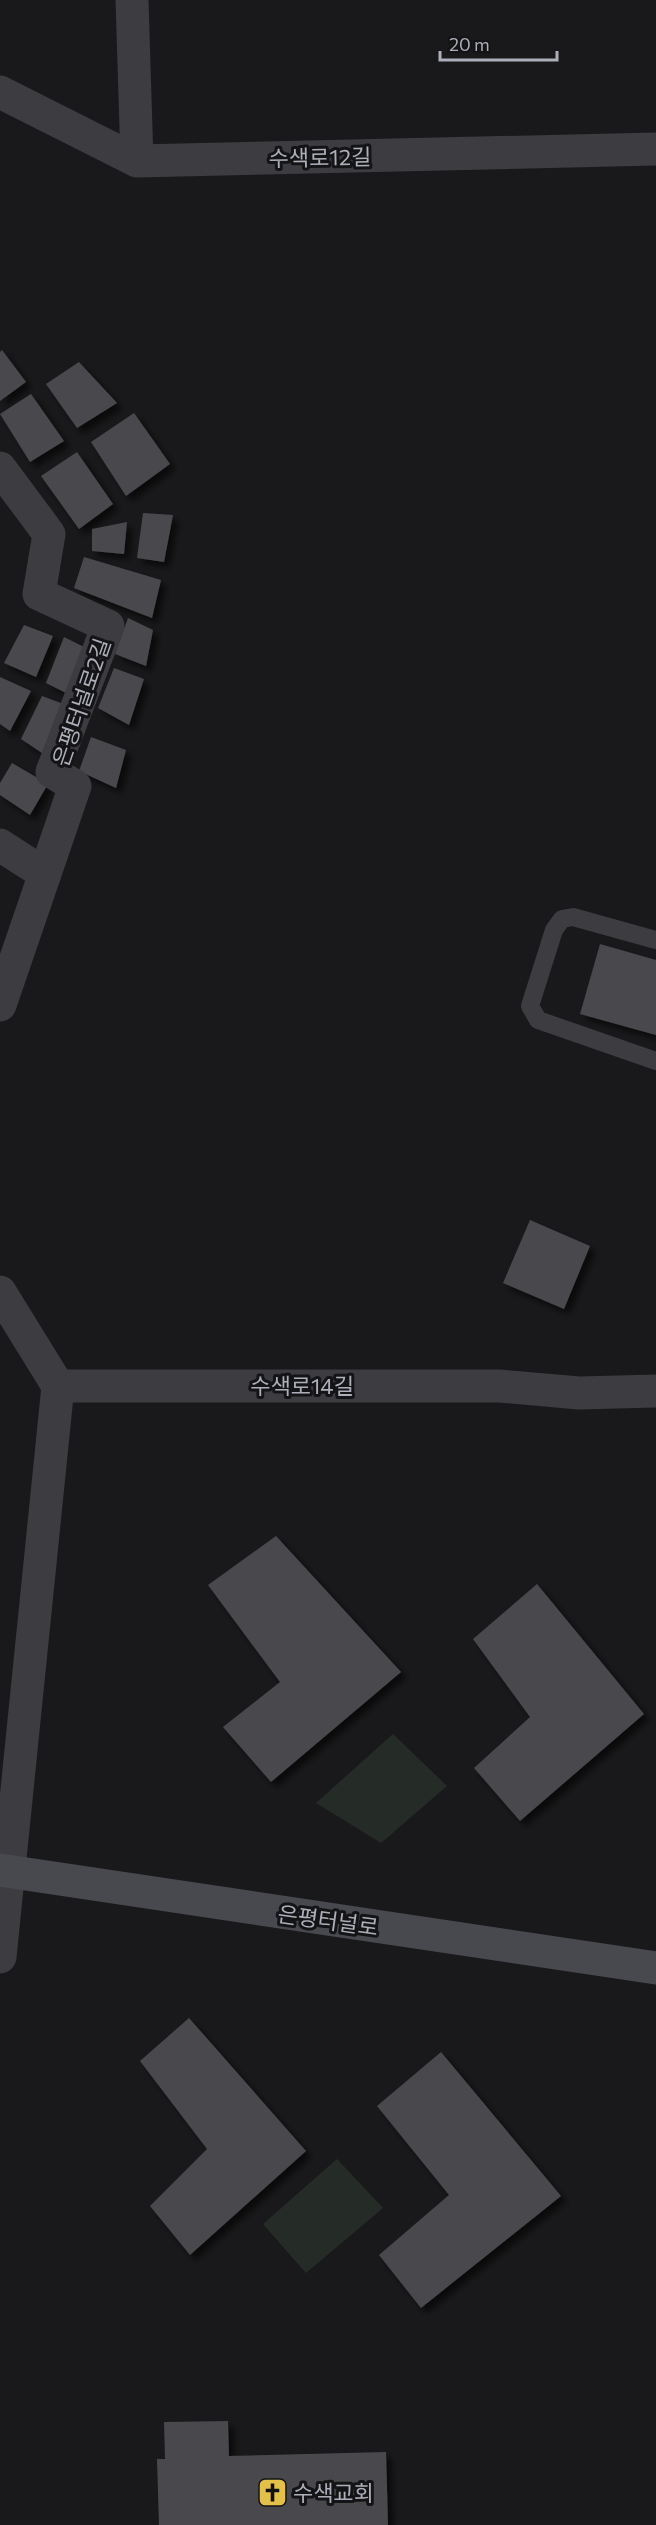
<svg xmlns="http://www.w3.org/2000/svg" width="656" height="2525" font-family="Commissioner,'Noto Sans KR',sans-serif">
<defs>
<filter id="shadow"><feDropShadow dx="5.5" dy="5.5" stdDeviation="3" flood-color="#0009"/></filter>
</defs>
<rect width="100%" height="100%" fill="#19191b"/>
<path fill="#252c27" d="M393 1734 447 1786 381 1843 316 1803Z
M337 2159 383 2208 306 2273 263 2224Z"/>
<path fill="#48494d" filter="url(#shadow)" d="M2 350 26 382 0 401V352Z
M79 362 117 403 77 428 46 384Z
M31 394 64 441 30 462 0 414Z
M134 413 170 464 126 496 91 442Z
M77 452 113 504 79 529 41 476Z
M143 513 173 515 164 562 137 558Z
M127 522 124 554 92 551V529Z
M84 557 161 580 152 618 74 588Z
M128 618 153 630 146 666 115 654Z
M24 625 53 636 36 677 4 663Z
M64 637 86 648 66 693 46 683Z
M114 668 144 679 129 725 98 708Z
M0 677 31 691 10 731 0 724Z
M42 696 66 705 45 755 21 739Z
M91 737 126 750 116 788 79 771Z
M12 763 48 784 30 815 0 795V783Z
M600 944 656 960V1035L580 1014Z
M530 1220 590 1246 564 1309 503 1283Z
M276 1536 401 1672 271 1782 223 1727 280 1682 208 1585Z
M537 1584 644 1714 520 1821 474 1768 530 1717 473 1639Z
M189 2018 306 2151 190 2255 150 2206 207 2149 140 2061Z
M441 2052 561 2196 421 2308 379 2255 449 2195 377 2106Z
M228 2421 229 2456 386 2452 388 2525H159L157 2459H165L164 2422Z"/>
<g fill="none" stroke-linecap="round" stroke-linejoin="round">
<path stroke="#3c3c41" stroke-width="18" d="M656 940 573 917 562 919 554 930 530 1006 538 1020 656 1061"/>
<path stroke="#3c3c41" stroke-width="33" d="M132 0 137 161
M0 92 137 161 656 149
M0 468 49 534 39 594 108 626 52 772 75 786 0 1005
M0 845 45 874
M0 1292 58 1386H499L579 1393 656 1391
M0 1957 58 1386"/>
<path stroke="#48494f" stroke-width="33" d="M0 1870 656 1968"/>
</g>
<defs>
<symbol id="church-square" viewBox="-11 -11 22 22"><rect x="-9" y="-9" width="18" height="18" rx="4" fill="#e2c049" stroke="#141416"/><path d="M-1.2-6h2.4v3.5h3.3v2.4h-3.3V6h-2.4V-.1h-3.3v-2.4h3.3Z" fill="#111"/></symbol>
</defs>
<g fill-rule="evenodd">
<use href="#church-square" x="256" y="2476" width="33" height="33"/>
</g>
<g text-anchor="middle" dominant-baseline="central" stroke-width="6" stroke-linejoin="round" paint-order="stroke">
<g font-size="22" fill="#acafb9" stroke="#141416">
<text transform="translate(320 157) rotate(-1)">수색로12길</text>
<text transform="translate(81 702) rotate(-71)">은평터널로2길</text>
<text x="302" y="1385">수색로14길</text>
<text transform="translate(328 1920) rotate(8)">은평터널로</text>
</g>
<g font-size="22" fill="#acafb9" stroke="#141416" text-anchor="start">
<text x="293" y="2492">수색교회</text>
</g>
</g>
<path d="M440 51v9h117v-9" fill="none" stroke="#acafb9" stroke-width="3"/>
<text x="449" y="51" font-size="18" fill="#acafb9" stroke="#141416" stroke-width="4.5" paint-order="stroke">20 m</text>
</svg>
